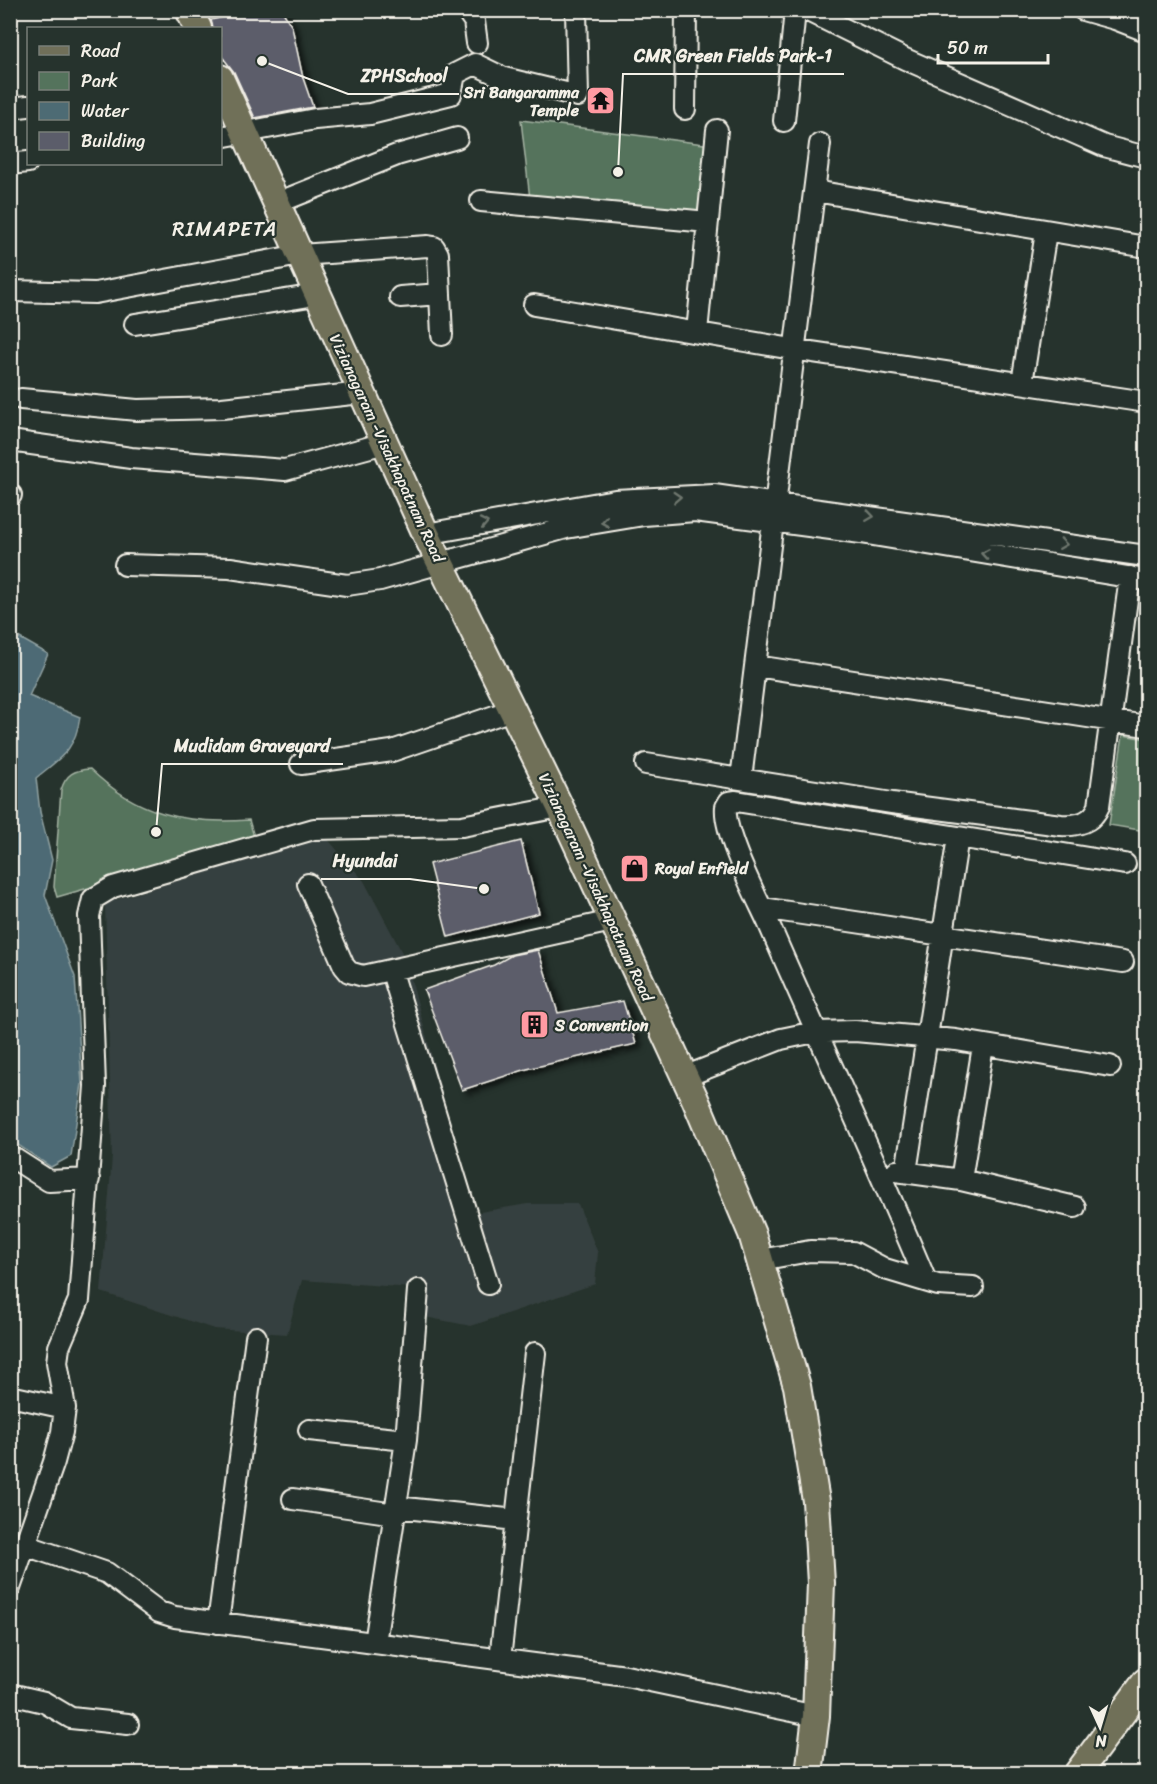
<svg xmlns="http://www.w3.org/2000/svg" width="1157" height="1784" font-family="Sriracha,sans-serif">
<defs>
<filter id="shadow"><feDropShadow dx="6" dy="4" stdDeviation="3" flood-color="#0009"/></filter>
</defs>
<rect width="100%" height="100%" fill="#26332d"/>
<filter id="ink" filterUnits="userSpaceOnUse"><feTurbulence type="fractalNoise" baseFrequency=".0167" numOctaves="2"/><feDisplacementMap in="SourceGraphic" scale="12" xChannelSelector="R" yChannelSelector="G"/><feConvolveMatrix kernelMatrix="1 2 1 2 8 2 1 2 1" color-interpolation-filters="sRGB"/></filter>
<g filter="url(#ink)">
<path fill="#36403f" d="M325 836 364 881 406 960 474 1213 527 1204H578L598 1253 595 1284 471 1326 425 1317 426 1289 302 1280 287 1334 214 1329 101 1292 112 1157 105 903Z"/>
<path fill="#54735c" stroke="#a4b2a2" stroke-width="1.5" d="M521 120 711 145 704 218 530 199Z
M1123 735 1146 739V831L1109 825Z
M90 769C136 814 186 825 249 820L255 840 57 897 54 887 61 790C66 774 74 770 90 769Z"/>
<path fill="#4d6b74" stroke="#90a1a2" stroke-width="1.5" d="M11 633 48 654 29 696 80 717C75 751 61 757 36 778L40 812 52 860 45 895 75 977 82 1084 71 1156 51 1167 11 1140Z"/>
<path fill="#5b5d6a" stroke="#f4f1e8" stroke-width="1.5" filter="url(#shadow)" d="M253 10H282L292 27 303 78 313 107 255 118 234 72 220 54V28H213L211 20Z
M521 841 539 913 448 937 429 864Z
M538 950 558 1013 623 1001 636 1044 527 1069 462 1090 424 990 494 965 512 955Z"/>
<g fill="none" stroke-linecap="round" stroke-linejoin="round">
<defs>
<path id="minor" d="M466 10 474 21 477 43
M806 10 905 59 1104 146 1146 157
M1083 10 1115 19 1128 10
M1115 19 1146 31
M10 108 28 106
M685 109 686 10
M784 121 795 10
M220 137 315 119 370 114 451 94 455 74 475 64 504 78 578 96 576 10
M10 164 28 162
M815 191 1146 247
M481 201 708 222
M277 203 397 155 457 138
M10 291 95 293 300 255 428 246 434 247 438 254 442 335
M400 297 440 294
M534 305 792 349 1146 402
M135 324 316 295
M697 332 717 130
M1022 383 1046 232
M21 399 137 410 222 408 362 393
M10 441 131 458 285 470 385 443
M10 494 11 495
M426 534 615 500 714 495 1146 556
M125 565 230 568 347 585 380 580 566 528 644 515 695 511 861 533 1146 580
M756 666 1146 726
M301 764 392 751 512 710
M646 764 892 803 1061 825C1078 826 1092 823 1099 806L1130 577
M741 779 820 144
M308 884 344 966 349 972 363 976 612 921
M762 908 1123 962
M392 972 488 1284
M684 1077 781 1039 815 1032 855 1031 956 1040 1110 1066
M10 1156 49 1181 89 1179
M896 1171 961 1180 1075 1207
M906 1172 958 837
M961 1180 983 1046
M760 1260 810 1251 853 1252 885 1269 938 1285 973 1287
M926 1281C876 1161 820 1042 768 922 756 896 723 833 726 807L729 802 736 801 1125 864
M10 1396 65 1408
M309 1430 406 1440
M293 1499 395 1514
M396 1507 516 1520
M25 1545 107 1573 159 1612 175 1617 626 1676 816 1716
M10 1588 54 1462 62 1432 65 1408 57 1362 59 1347 79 1300 95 1086 89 916 93 899 113 887 314 829 462 826 560 807
M218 1623 256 1337
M375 1643 406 1440 418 1290
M500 1659 535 1353
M10 1694 44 1702 71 1718 128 1724"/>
<path id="major" d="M189 10 198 28
M220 78 426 534 560 807 695 1099 752 1234 797 1386 816 1501 821 1583 816 1716 809 1774
M1077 1774 1146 1681"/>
</defs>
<use href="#minor" stroke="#f4f1e8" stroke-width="24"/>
<use href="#major" stroke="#f4f1e8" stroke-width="30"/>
<use href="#minor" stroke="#26332d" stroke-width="20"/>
<use href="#major" stroke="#706f59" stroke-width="26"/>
</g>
<defs><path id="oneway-chevron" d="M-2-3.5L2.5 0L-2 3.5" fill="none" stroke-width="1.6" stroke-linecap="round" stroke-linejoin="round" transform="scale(1.5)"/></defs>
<g stroke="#6e766e">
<use href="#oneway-chevron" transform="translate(677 497) rotate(-3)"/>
<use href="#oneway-chevron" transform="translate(870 516) rotate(8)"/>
<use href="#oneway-chevron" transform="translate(605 522) rotate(171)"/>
<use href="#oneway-chevron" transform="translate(484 523) rotate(-11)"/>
<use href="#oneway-chevron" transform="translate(1063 544) rotate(8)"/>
<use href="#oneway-chevron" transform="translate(985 554) rotate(-171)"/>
</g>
</g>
<defs>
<symbol id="temple-square" viewBox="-11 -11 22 22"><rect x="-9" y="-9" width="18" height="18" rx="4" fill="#ff9aa2" stroke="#26332d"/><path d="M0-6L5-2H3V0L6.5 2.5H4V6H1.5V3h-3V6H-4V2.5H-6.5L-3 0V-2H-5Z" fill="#111"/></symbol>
<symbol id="shop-square" viewBox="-11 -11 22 22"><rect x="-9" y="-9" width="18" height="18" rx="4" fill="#ff9aa2" stroke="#26332d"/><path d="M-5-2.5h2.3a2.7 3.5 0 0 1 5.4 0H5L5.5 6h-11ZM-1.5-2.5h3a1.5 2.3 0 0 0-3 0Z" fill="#111"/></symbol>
<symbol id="building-square" viewBox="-11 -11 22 22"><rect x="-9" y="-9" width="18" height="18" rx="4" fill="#ff9aa2" stroke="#26332d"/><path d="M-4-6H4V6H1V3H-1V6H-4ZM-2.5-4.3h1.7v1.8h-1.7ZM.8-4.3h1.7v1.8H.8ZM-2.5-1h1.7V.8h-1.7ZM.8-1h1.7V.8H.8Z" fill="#111"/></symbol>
</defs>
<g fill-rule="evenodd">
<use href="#temple-square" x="584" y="84" width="33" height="33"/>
<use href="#shop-square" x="618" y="852" width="33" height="33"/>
<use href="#building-square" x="518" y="1008" width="33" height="33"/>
</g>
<g text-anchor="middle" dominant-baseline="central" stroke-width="4.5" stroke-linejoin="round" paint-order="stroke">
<g font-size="16" font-weight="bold" fill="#f4f1e8" stroke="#26332d" text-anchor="start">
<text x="579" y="92" text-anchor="end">Sri Bangaramma<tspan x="579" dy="18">Temple</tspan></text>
<text x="655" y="868">Royal Enfield</text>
<text x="555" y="1025">S Convention</text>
</g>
<g font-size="16" fill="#f4f1e8" stroke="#26332d">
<text transform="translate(387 448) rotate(65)">Vizianagaram -Visakhapatnam Road</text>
<text transform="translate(596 887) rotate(65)">Vizianagaram -Visakhapatnam Road</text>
</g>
<g font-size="20" letter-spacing="1.5" fill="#f4f1e8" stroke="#26332d">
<text x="225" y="229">RIMAPETA</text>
</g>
</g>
<path fill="none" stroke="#f4f1e8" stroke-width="2" d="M618 172L623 74H844M262 61L348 94H459M156 832L162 764H343M484 889L410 879H321"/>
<g fill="#f4f1e8" stroke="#26332d" stroke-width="2">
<circle cx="618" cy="172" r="6"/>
<circle cx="262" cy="61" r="6"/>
<circle cx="156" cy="832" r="6"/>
<circle cx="484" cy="889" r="6"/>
</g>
<g font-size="18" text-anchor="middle" font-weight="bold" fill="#f4f1e8" stroke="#26332d" stroke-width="4.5" stroke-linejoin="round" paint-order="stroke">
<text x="733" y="62">CMR Green Fields Park-1</text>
<text x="404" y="82">ZPHSchool</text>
<text x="252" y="752">Mudidam Graveyard</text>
<text x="365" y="867">Hyundai</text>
</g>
<rect width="1157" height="1784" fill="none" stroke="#26332d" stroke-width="36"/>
<rect x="18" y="18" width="1121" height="1748" fill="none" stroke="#f4f1e8" stroke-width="2" filter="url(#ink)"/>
<rect x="27" y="27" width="195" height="138" fill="#26332d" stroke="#787f78" stroke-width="1.5"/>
<rect x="39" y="46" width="30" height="9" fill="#706f59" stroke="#787f78" stroke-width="1.5"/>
<text x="81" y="57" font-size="18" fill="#f4f1e8">Road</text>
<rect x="39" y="72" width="30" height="18" fill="#54735c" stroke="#787f78" stroke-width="1.5"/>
<text x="81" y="87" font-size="18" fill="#f4f1e8">Park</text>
<rect x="39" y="102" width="30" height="18" fill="#4d6b74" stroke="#787f78" stroke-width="1.5"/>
<text x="81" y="117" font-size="18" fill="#f4f1e8">Water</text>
<rect x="39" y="132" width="30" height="18" fill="#5b5d6a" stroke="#787f78" stroke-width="1.5"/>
<text x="81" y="147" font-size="18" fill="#f4f1e8">Building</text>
<g transform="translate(1100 1727) rotate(176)" stroke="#26332d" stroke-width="4.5" paint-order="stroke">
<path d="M0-4.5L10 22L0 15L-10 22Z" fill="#f4f1e8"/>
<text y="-9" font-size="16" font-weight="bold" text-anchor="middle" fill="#f4f1e8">N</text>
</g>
<path d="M938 54v9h110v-9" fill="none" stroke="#f4f1e8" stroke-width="3"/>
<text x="947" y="54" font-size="18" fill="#f4f1e8" stroke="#26332d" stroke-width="4.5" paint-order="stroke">50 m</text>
</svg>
